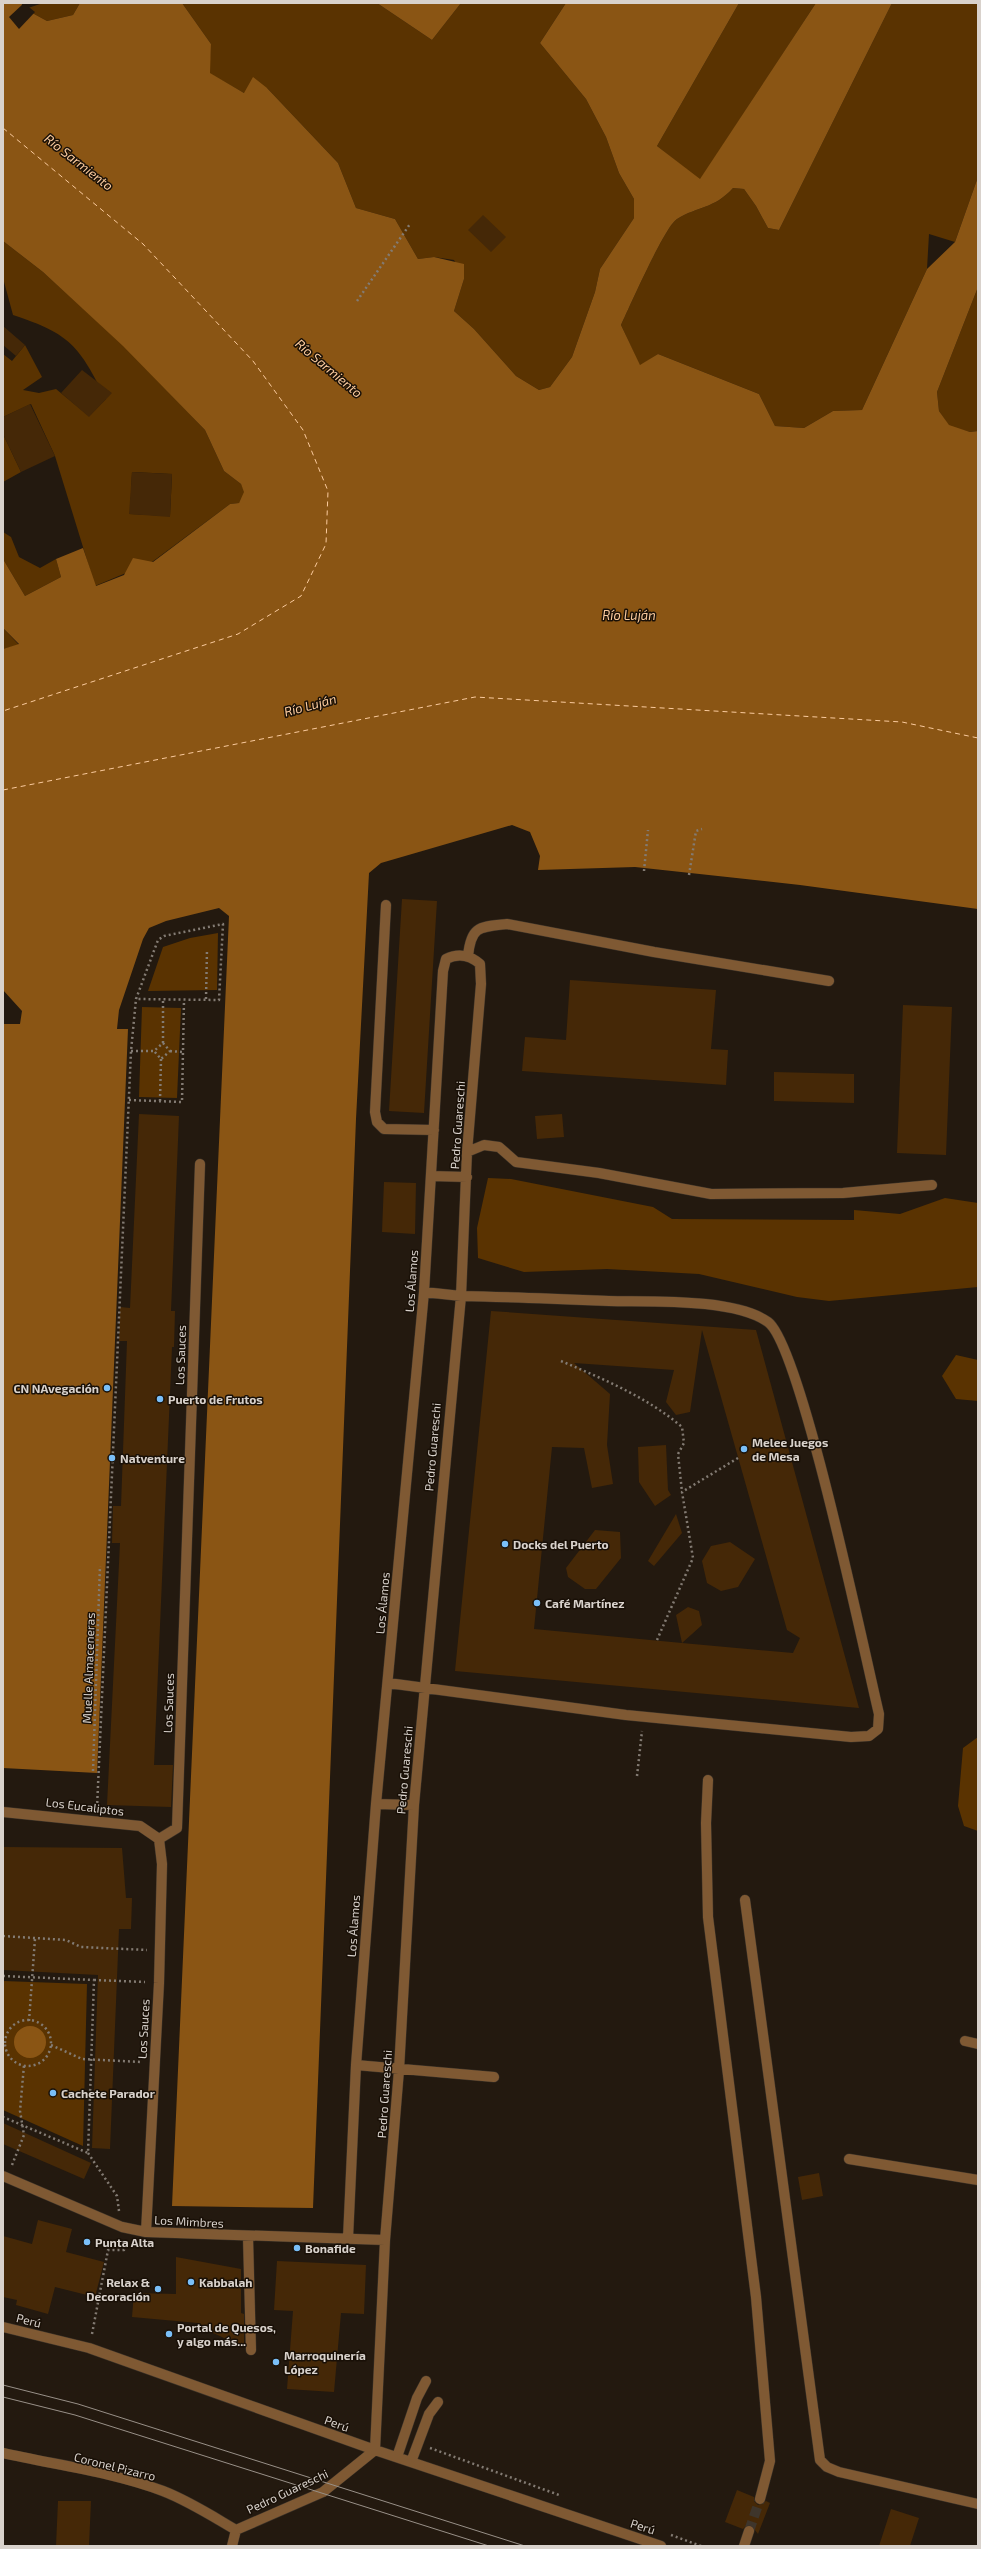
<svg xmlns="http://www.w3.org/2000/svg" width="981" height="2549" font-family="'Exo 2',sans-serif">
<rect width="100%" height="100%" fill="#23190f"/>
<path fill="#5a3301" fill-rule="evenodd" d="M43 3H80L73 15 47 21 25 9Z
M182 3H377L432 40 461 3H566L540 43 586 99 606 137 619 173 634 199V218L600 269 595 292 572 357 550 387 539 390 516 376 474 329 454 311 464 279 454 260 434 257 418 259 395 219 356 208 338 163 267 88 244 93 209 73 211 44Z
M739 3H816L700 180 657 146Z
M892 3H978V177L955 242 929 234 927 269 862 410 833 411 804 428 775 426 759 394 658 354 640 366 621 325C629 308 665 226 677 219 698 206 714 209 733 188L744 189 756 206 768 228 779 230Z
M3 241 43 272 124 346 205 430 224 471 241 484 245 492 239 503 230 504 152 562 95 586 55 456 31 404 3 417V354L12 361 25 345 42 377 23 390 39 393 56 389 89 416 106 399C79 346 71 334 13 315L3 278ZM132 472 172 474 170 516 130 514Z
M978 287V431L970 432 949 426 939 411 937 392Z
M3 434 21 472 3 482Z
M3 532 11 537 19 557 40 568 56 559 61 577 25 596 3 559Z
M3 628 19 645 3 649Z
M218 933 217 990 148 991 163 947 190 938Z
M142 1007 181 1008 177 1098 139 1097Z
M488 1178 511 1179 653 1207 672 1219 854 1220V1210L900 1214 945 1198 978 1203V1287L829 1301 797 1297 699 1274 607 1269 524 1272 478 1258 477 1228Z
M956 1355 978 1360V1401L956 1399 942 1376Z
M978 1737V1831L964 1826 958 1806 963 1748Z
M3 1981 87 1984 83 2146 3 2110Z"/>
<path fill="#8a5514" d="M3 3H21L25 9 47 21 73 15 80 3H182L211 44 210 73 244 93 253 77 267 88 338 163 356 208 395 219 418 259 434 257 464 264V279L454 311 474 329 516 376 539 390 550 387 572 357 595 292 600 269 634 218V199L619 173 606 137 586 99 540 43 566 3H739L657 146 700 179 816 3H892L779 230 768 228 756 206 744 189 733 188C714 209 698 206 677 219 665 226 629 308 621 325L640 365 658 354 759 394 775 426 804 428 833 411 862 410 927 269 955 242 978 177V287L937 392 939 411 949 425 970 432 978 431V909L800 885 635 867 538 870 540 856 530 832 512 825 381 863 369 873 356 1119 313 2208 172 2206 229 916 219 908 166 921 149 928 143 939 119 1010 117 1029H128L97 1773 3 1768V1024H20L22 1011 3 990V649L19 644 3 628V559L25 596 61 577 56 559 83 548 96 586 124 575 133 558 153 562 230 504 239 503 244 492 241 484 224 471 205 430 123 346 43 272 3 241Z
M377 3H461L432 40Z
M14 2042a16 16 0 1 1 32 0a16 16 0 1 1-32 0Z"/>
<path fill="#23190f" d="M24 3 35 12 19 29 9 17Z"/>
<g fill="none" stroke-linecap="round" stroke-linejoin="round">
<path stroke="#fbcb9e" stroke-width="1" stroke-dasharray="5 4" stroke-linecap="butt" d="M3 128 143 244 253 361 303 430 328 491 326 544 301 596 238 634 3 711
M3 790 475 697 902 722 978 738"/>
</g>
<path fill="#452807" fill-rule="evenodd" d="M483 215 506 237 491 252 468 230Z
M3 326 25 345 16 356 3 345Z
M82 370 112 393 89 417 61 393Z
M30 404 55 456 21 472 3 434V417Z
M132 472 172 474 170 517 129 514Z
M402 899 437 901 424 1113 389 1111Z
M570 980 716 990 711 1049 728 1050 726 1085 522 1071 525 1037 566 1040Z
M903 1005 952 1007 946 1155 897 1153Z
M774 1072 854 1074V1103L774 1101Z
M139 1114 179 1116 171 1311H175L174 1347H172L154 1765H173L171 1807 107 1805 120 1543H112L113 1506H121L127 1341H119L120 1307 130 1308Z
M562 1114 564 1137 537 1139 535 1116Z
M384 1182 416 1183 415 1234 382 1232Z
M491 1311 756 1330 859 1708 455 1671ZM702 1330 787 1630 800 1638 793 1653 682 1643 702 1625 699 1611 688 1607 676 1615 682 1643 534 1629 552 1447 584 1448 592 1488 613 1484 607 1445 610 1394 574 1363 674 1370 666 1402 676 1415 690 1412Z
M666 1445 668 1490 671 1495 655 1506 639 1482 638 1447Z
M676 1514 682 1533 654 1566 648 1561Z
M595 1530 620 1532 621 1558 596 1589H585L568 1577 566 1568Z
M730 1542 755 1559 738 1587 721 1591 707 1583 702 1561 711 1546Z
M3 1847 122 1848 126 1898H132L131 1929H119L110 2149 92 2148 98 1975 3 1970Z
M3 2123 91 2163 84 2179 3 2144Z
M819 2173 823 2196 802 2200 798 2177Z
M38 2220 72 2229 66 2252 104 2262 95 2297 55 2287 48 2314 16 2305 17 2300 3 2297V2236L32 2244Z
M176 2257 241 2269V2313L244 2314V2347L200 2327 198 2323 132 2317 134 2293 176 2294Z
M277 2261 366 2265 364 2314 341 2313 334 2392 287 2389 293 2311 274 2310Z
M737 2490 754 2497V2501L758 2505 766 2501 770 2503 758 2534 751 2525H747L743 2529 725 2522Z
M58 2501H91L89 2546H56Z
M891 2509 919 2518 910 2546H879Z"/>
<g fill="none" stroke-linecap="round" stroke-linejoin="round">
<path stroke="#3e352b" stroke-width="10" stroke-dasharray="10 5" stroke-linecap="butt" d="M749 2531 760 2499"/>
<defs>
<path id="minor" d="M386 905 375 1112 377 1122 384 1129 434 1130
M468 956C471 926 479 927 507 924L654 952 829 981
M467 1152 484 1145 499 1147 516 1162 599 1173 711 1194 843 1193 932 1185
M431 1176 467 1177
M388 1683 626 1715 851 1737 869 1736 878 1729 879 1714C865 1656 801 1346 768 1322 734 1298 651 1302 609 1301 559 1299 510 1297 461 1296L424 1292
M708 1780 706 1823 708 1917 756 2297 770 2461 760 2499
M376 1804 414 1805
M3 1812 140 1826 159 1839
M159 1839 177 1828 200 1164
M745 1900 820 2460 827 2467 839 2472 978 2504
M965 2041 978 2044
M356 2065 494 2077
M849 2159 978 2180
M3 2176 122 2227 146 2232 385 2240
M146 2232 159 1983 162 1864 159 1839
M248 2237 251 2350
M348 2238 356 2065 376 1804 424 1292 443 971 446 959C458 953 470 955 480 964L481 984 467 1152 461 1296 414 1805 399 2070 385 2240 375 2450
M3 2327 89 2348 375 2450 661 2546
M3 2453C56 2465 113 2472 163 2491 189 2501 212 2516 236 2530
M397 2457 417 2398 426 2381
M411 2462 429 2414 438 2402
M236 2530 323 2492 375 2450
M232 2546 236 2530
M744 2546 749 2531"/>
</defs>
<use href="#minor" stroke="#3c3329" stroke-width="11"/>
<path stroke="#837b73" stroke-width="2.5" stroke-dasharray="2 3" stroke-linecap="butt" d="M357 301 410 224
M644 871 648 830
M689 875 696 831 702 829
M206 999 207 949
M163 1043V1000
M131 1051H154L163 1043 170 1051 161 1059 154 1051
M170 1051 183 1052
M129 1100 182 1102 184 1000
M160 1101 161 1059
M561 1361C603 1379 647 1397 682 1427L684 1443 678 1454 682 1492
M657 1640 693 1558 682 1492 738 1458
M93 1771 100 1566
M637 1776 642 1731
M97 1808 131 1051 136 999 158 940 164 936 223 924 219 1000 136 999
M3 1936 66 1940 81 1947 147 1950
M3 1976 94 1980 88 2153 3 2117
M94 1980 145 1982
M5 2043a23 23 0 1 1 46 0a23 23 0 1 1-46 0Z
M29 2021 35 1939
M51 2045 82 2059 141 2062
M88 2153 117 2196 119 2211
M12 2165 24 2135 20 2111 24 2065
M92 2334 108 2250H124L123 2241
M430 2448 559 2495
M671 2535 701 2546"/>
<use href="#minor" stroke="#7f5933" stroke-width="10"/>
<path stroke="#989088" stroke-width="1" d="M3 2385 78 2404 525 2546
M3 2397 75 2415 489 2546"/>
</g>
<g fill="#7abff8" stroke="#191007" stroke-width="1.5">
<circle cx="107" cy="1388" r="4"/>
<circle cx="160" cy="1399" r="4"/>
<circle cx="744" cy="1449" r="4"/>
<circle cx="112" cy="1458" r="4"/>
<circle cx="505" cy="1544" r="4"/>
<circle cx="537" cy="1603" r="4"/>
<circle cx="53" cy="2093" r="4"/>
<circle cx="87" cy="2242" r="4"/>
<circle cx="297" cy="2248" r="4"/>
<circle cx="191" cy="2282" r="4"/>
<circle cx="158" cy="2289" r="4"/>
<circle cx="169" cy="2334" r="4"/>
<circle cx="276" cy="2362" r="4"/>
</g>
<g text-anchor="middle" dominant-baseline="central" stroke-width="3" stroke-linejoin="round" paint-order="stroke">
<g font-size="12" fill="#d9d2cc" stroke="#191007">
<text transform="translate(457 1125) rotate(-86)">Pedro Guareschi</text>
<text transform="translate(411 1281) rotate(-86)">Los Álamos</text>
<text transform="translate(180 1355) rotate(-88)">Los Sauces</text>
<text transform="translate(432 1447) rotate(-85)">Pedro Guareschi</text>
<text transform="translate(382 1603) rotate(-85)">Los Álamos</text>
<text transform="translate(88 1668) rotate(-88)">Muelle Almaceneras</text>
<text transform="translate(168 1703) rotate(-88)">Los Sauces</text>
<text transform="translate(404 1770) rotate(-85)">Pedro Guareschi</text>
<text transform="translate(85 1806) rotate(7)">Los Eucaliptos</text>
<text transform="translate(353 1926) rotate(-86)">Los Álamos</text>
<text transform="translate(143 2029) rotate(-87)">Los Sauces</text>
<text transform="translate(384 2094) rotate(-86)">Pedro Guareschi</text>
<text transform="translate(189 2221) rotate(3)">Los Mimbres</text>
<text transform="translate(29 2320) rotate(14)">Perú</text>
<text transform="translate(337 2423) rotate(20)">Perú</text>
<text transform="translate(115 2466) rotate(14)">Coronel Pizarro</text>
<text transform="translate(287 2491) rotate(-25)">Pedro Guareschi</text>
<text transform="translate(643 2526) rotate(18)">Perú</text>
</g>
<g font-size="12" font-weight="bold" fill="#d9d2cc" stroke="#191007" text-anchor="start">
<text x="99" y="1388" text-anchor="end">CN NAvegación</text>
<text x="168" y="1399">Puerto de Frutos</text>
<text x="752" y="1442">Melee Juegos<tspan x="752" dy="14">de Mesa</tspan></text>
<text x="120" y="1458">Natventure</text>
<text x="513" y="1544">Docks del Puerto</text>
<text x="545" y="1603">Café Martínez</text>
<text x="61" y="2093">Cachete Parador</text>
<text x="95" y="2242">Punta Alta</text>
<text x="305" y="2248">Bonafide</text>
<text x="150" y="2282" text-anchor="end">Relax &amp;<tspan x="150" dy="14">Decoración</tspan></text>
<text x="199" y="2282">Kabbalah</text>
<text x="177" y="2327">Portal de Quesos,<tspan x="177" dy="14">y algo más...</tspan></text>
<text x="284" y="2355">Marroquinería<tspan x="284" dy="14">López</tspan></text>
</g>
<g font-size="13" font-style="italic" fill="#fbcb9e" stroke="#191007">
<text transform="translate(79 162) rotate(38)">Río Sarmiento</text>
<text transform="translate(329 368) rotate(40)">Río Sarmiento</text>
<text x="629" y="615">Río Luján</text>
<text transform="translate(310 705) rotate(-15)">Río Luján</text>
</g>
</g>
<rect width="981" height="2549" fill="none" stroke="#d9d2cc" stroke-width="8"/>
</svg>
